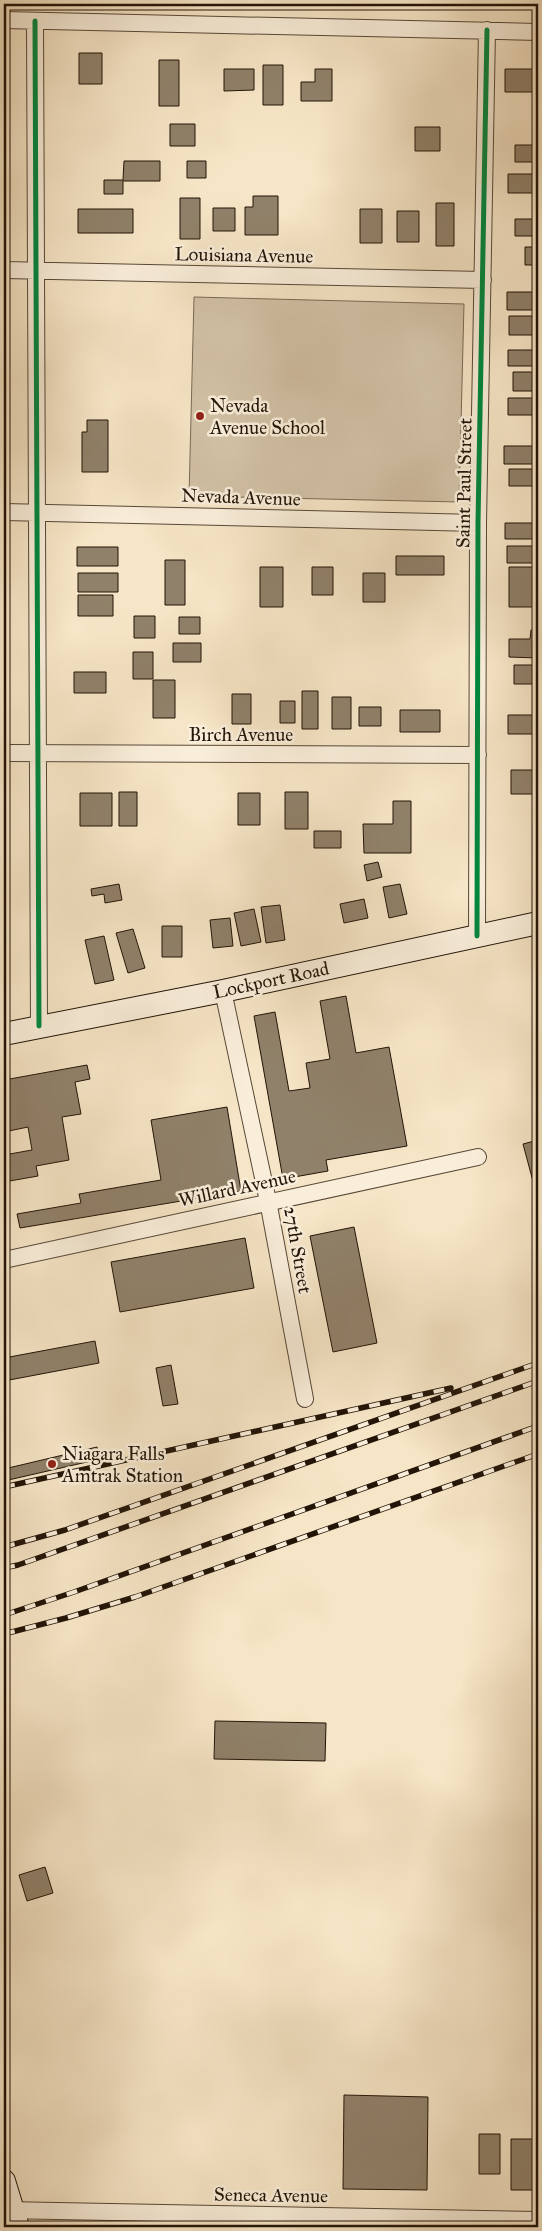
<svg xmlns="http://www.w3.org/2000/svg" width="542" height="2231" font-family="'IM FELL Great Primer',serif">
<rect width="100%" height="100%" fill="#f6e5c6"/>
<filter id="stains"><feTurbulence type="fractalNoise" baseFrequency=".004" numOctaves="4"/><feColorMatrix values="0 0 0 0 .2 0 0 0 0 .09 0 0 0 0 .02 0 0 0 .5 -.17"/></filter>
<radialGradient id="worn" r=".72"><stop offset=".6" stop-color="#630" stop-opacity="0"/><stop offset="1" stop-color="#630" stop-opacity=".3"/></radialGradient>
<path fill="#d2c1a6" stroke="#7a6a56" d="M194 297 464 304 459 502 189 496Z"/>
<path fill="#90816a" stroke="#221407" d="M79 53H102V84H79Z
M159 60H179V106H159Z
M263 65H283V105H263Z
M224 69H254V90L224 91Z
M315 69H332V101H301V82H315Z
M505 69H538V92H505Z
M170 124H195V146H170Z
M415 127H440V151H415Z
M515 145H538V162H515Z
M124 161H160V181H123V194H104V180H123Z
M187 161H206V178H187Z
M508 174H538V193H508Z
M253 196H278V235H245V207H253Z
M180 198H200V239H180Z
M436 203H454V246H436Z
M213 208H235V231H213Z
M78 209H133V233H78Z
M360 209H382V243H360Z
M397 211H419V242H397Z
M515 219H538V236H515Z
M525 247H538V265H525Z
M507 292H538V310H507Z
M509 316H538V335H509Z
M508 350H538V366H508Z
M513 372H538V391H513Z
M508 398H538V415H508Z
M87 420H108V472H82V432H87Z
M504 446H538V464H504Z
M509 469H538V486H509Z
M505 523H538V539H505Z
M507 546H538V563H507Z
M77 547H118V566H77Z
M396 556H444V575H396Z
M165 560H185V605H165Z
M260 567H283V607H260Z
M312 567H333V595H312Z
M509 567H535L536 607H509Z
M78 573H118V592H78Z
M363 573H385V602H363Z
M78 595H113V616H78Z
M134 616H155V638H134Z
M179 617H200V634H179Z
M531 630H538V658L509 657V639H530Z
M173 643H201V662H173Z
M133 652H153V679H133Z
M514 665H538V684H514Z
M74 672H106V693H74Z
M153 680H175V718H153Z
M4 686H8V714H4Z
M302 691H318V729H302Z
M232 694H251V724H232Z
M332 697H351V729H332Z
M280 701H295V723H280Z
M359 707H381V726H359Z
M400 710H440V732H400Z
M508 715H537V734H508Z
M511 770H538V794H511Z
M119 792H137V826H119Z
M285 792H308V829H285Z
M80 793H112V826H80Z
M238 793H260V825H238Z
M393 801H411V853H364L363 824H393Z
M314 831H341V848H314Z
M378 862 382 877 367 881 364 865Z
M119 884 122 900 105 903 104 894 92 896 91 889Z
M400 884 407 914 389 918 383 887Z
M364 899 368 918 344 923 340 904Z
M280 905 285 940 266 943 261 907Z
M254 909 261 942 241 946 234 913Z
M230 918 233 946 213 948 210 920Z
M162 926H182V957H162Z
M133 929 145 968 128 973 116 933Z
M104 936 114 980 95 984 85 940Z
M346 996 356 1053 389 1047 407 1146 326 1160 328 1171 283 1179 254 1016 275 1012 289 1091 310 1088 306 1063 330 1059 320 1001Z
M87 1065 90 1079 75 1082 81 1114 62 1117 69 1160 36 1166 38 1176 4 1182V1155L32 1150 28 1127 4 1132V1080Z
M227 1107 241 1191 20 1228 17 1214 81 1203 79 1194 161 1180 151 1120Z
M538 1140V1200L523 1144Z
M354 1227 377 1343 333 1352 310 1236Z
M245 1238 254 1288 120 1312 111 1262Z
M95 1341 99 1363 4 1381V1358Z
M171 1365 178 1404 163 1406 156 1368Z
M97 1447 100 1459 4 1481V1469Z
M215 1721 326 1723 325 1761 214 1759Z
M45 1867 53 1893 27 1901 19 1875Z
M344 2095 428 2097 427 2190 343 2189Z
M479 2134H500V2174H479Z
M511 2139H538V2190H511Z"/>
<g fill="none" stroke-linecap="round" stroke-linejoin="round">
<defs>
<path id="street" d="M4 20 538 32
M35 21 39 1026
M4 270 483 280
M4 512 478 523
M4 753 478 755
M477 936 478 523 487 30
M223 991 268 1201 305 1399
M4 1260 478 1157
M4 2210 538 2220"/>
<path id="secondary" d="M4 1034 223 991 538 923
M4 2181 18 2227"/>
</defs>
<use href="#street" stroke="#574837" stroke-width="18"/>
<use href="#secondary" stroke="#221407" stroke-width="24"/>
<use href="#street" stroke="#f9eeda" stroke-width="16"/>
<use href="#secondary" stroke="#f9eeda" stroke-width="22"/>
<defs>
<path id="rail" d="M4 1487 451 1388
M4 1547 65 1530 538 1363
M4 1568 18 1565 538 1381
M4 1615 74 1592 538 1426
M4 1634 66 1618 135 1597 538 1454"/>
</defs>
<use href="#rail" stroke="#221407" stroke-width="5.5"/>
<use href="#rail" stroke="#f9eeda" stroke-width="4" stroke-dasharray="11" stroke-linecap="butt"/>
<defs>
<path id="cycleway" d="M35 21 39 1026
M477 936 478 523 487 30"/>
</defs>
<use href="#cycleway" stroke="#f9eeda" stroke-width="8"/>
<use href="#cycleway" stroke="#00873e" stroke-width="5"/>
</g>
<g fill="#8f2418" stroke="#f9eeda" stroke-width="2">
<circle cx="200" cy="416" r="5"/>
<circle cx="52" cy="1464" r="5"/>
</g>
<g text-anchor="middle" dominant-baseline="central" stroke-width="5" stroke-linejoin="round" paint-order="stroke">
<g font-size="19" fill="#221407" stroke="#f9eeda">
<text transform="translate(244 255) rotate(1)">Louisiana Avenue</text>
<text transform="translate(464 483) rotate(-89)">Saint Paul Street</text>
<text transform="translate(241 497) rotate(2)">Nevada Avenue</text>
<text x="241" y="734">Birch Avenue</text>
<text transform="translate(271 980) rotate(-12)">Lockport Road</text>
<text transform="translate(237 1188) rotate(-12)">Willard Avenue</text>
<text transform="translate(298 1250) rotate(80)">27th Street</text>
<text transform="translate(271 2195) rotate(1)">Seneca Avenue</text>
</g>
<g font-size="19" fill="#221407" stroke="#f9eeda" text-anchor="start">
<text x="210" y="405">Nevada<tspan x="210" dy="22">Avenue School</tspan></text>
<text x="62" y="1453">Niagara Falls<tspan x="62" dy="22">Amtrak Station</tspan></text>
</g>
</g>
<rect width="542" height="2231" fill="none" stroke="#f6e5c6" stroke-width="20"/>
<rect x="5" y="5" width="532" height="2221" fill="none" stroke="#221407" stroke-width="2.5"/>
<rect x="10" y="10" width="522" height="2211" fill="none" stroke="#221407"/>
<rect width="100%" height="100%" filter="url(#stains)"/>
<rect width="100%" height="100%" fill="url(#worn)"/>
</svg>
